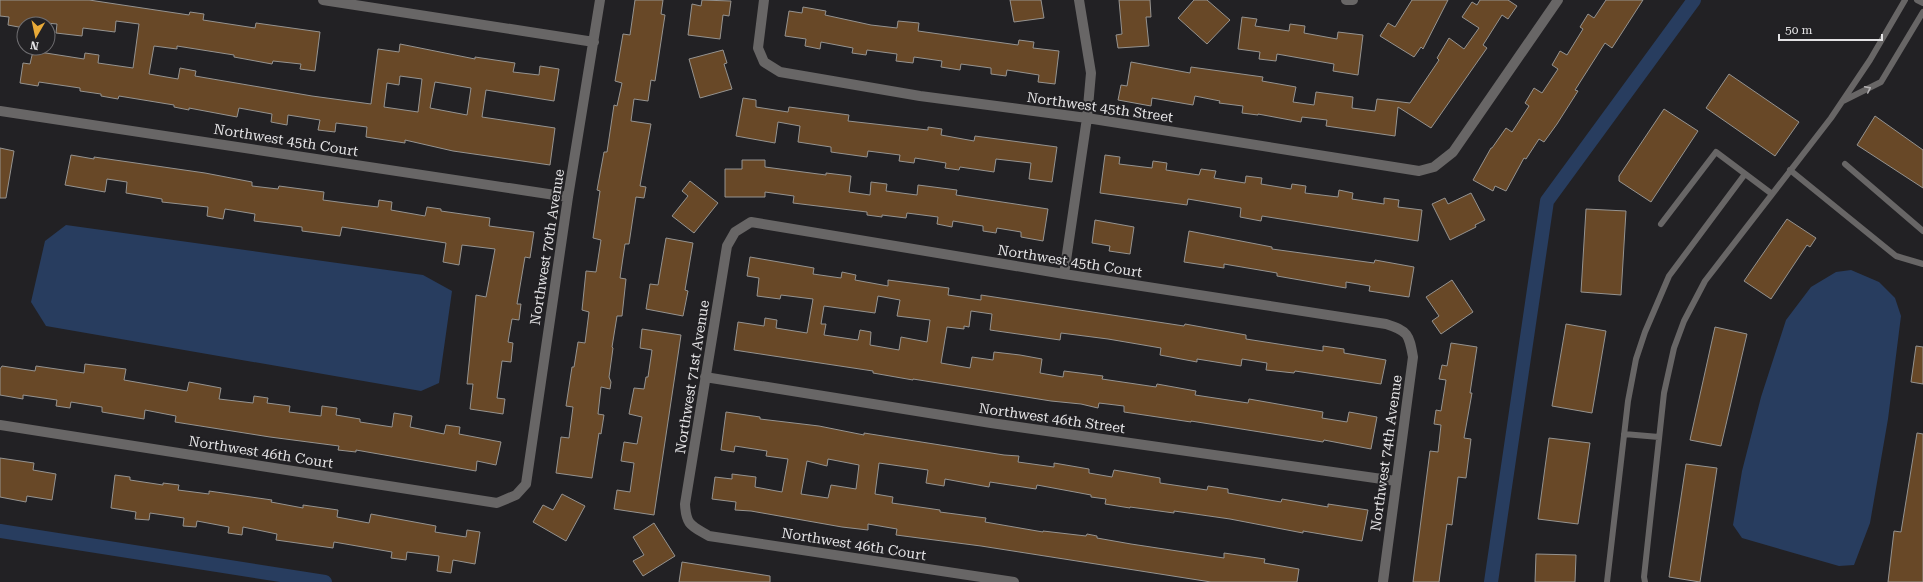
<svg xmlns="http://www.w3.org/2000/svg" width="1923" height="582" font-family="'Roboto Serif',serif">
<rect width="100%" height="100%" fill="#222124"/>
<path fill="#283d5f" d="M66 225 423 275 452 291 439 383 421 391 46 326 31 302 45 241Z
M1851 270 1879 282 1895 298 1901 316 1888 419 1870 523 1854 565 1839 566 1742 538 1733 525 1742 471 1761 397 1786 320 1811 287 1836 272Z"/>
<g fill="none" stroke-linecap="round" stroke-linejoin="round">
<path stroke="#283d5f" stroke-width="14" d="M0 531 325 582
M1491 582 1547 201 1694 0"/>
</g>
<path fill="#684827" stroke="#959390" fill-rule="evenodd" d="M0 0H89L189 15 190 12 204 14 203 20 255 28 256 23 320 32 315 71 300 69 301 64 273 61 272 64 234 57V55L177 46V49L154 46 149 74 178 79 180 68 196 71 195 76 312 96 371 104 378 49 399 52 400 44 475 59V57L515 63 513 72 539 75 540 66 559 69 554 101 486 90 482 117 555 128 550 165 453 151 405 140V143L366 137 367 127 336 123 335 132 318 130 320 120 288 115 287 125 271 122 272 114 239 108 237 117 189 108V110L174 107V105L119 96 118 99 101 96V94L80 91V88L39 82 38 86 20 83 23 63 30 64 33 51 84 59 85 53 99 55 98 63 133 68 139 24 116 21 115 32 83 28 82 36 56 33 57 24 35 22V24H24V28L8 25 9 17 0 16ZM400 76 422 79 418 112 384 107 387 83 399 85ZM435 82 471 88 467 115 430 108Z
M635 0H663L661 14 665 15 655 81 651 80 648 101 634 99 631 121 651 124 640 186 646 187 644 198 636 197 629 244H625L620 278 626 279 622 316H617L612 347 613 348 609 377 611 382 610 389 601 387 598 414 604 415 601 434 599 433 592 478 556 473 561 437 569 438 573 407 566 406 572 367H574L578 342 585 343 589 312 582 310 586 271 596 272 601 240 593 238 600 191 597 190 604 152H607L614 105 617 106 622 83 615 81 623 34 630 35Z
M702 0 731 1 729 16 723 15 720 39 688 35 692 4 701 6Z
M1010 0H1041L1044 18 1014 22Z
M1119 0H1150L1151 17H1146L1149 46 1118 48 1116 35 1122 34Z
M1194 0H1207L1230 20 1207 44 1178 18Z
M1412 0H1448L1423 49 1421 47 1414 57 1380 36 1388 23 1395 27Z
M1480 0H1508L1517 6 1508 19 1502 15 1483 45 1487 48 1431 128 1398 107 1395 136 1326 126 1327 120 1302 117 1301 122 1258 114V115L1242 113 1243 106 1219 103 1220 101 1195 96 1193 105 1152 98 1151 106 1118 100 1121 85 1127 86 1131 62 1190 73 1191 67 1263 77 1262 81 1296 87 1293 102 1314 105 1316 92 1353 97 1352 108 1375 111 1377 99 1410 103 1439 60 1437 58 1449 38 1464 49 1479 28 1462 17 1472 2 1477 5Z
M1606 0H1643L1612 48 1605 43 1575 90 1578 91 1557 124 1544 142 1539 139 1526 159 1524 158 1506 191 1495 186 1493 191 1473 180 1491 148H1492L1506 128 1512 132 1529 106 1525 103 1534 88 1542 93 1558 69 1552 65 1560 51 1567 55 1583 29 1580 27 1588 14 1594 18Z
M803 7 826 11 825 15 871 25 897 28 898 21 919 23 918 31 1018 45 1019 40 1034 42 1033 48 1059 51 1055 84 1038 82 1039 75 1007 70 1006 76 991 74V68L961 64 960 70 941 67 942 61 914 57 913 63 896 61 897 54 867 50 866 55 852 53 853 48 821 42 820 49 805 46 806 39 785 36 789 11 802 13Z
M1242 17 1257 19 1255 26 1289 31 1290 24 1305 26 1304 33 1337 39 1338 32 1363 35 1358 75 1333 71 1334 64 1277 54 1276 61 1259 59 1260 52 1238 49Z
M723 50 727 63 724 64 732 89 700 98 689 59Z
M1729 74 1799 122 1775 156 1706 108Z
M743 98 756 100V107L788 112 789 107 849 115 848 121 928 130V127L942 129 941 135 974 141 975 136 1057 147 1052 182 1029 179 1031 163 996 159 994 172 960 167 959 170 945 168 946 163 915 158 914 163 899 161 900 155 868 151 867 157 831 152V147L798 142 800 126 778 122 775 143 736 136Z
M1664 109 1698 131 1651 202 1619 181V176Z
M1875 116 1923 150V188L1857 145Z
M0 148 14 151 6 198H0Z
M71 155 94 159V157L205 173 252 182V186L278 189 279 186 324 192 323 200 353 204 378 207 379 200 392 202 391 210 425 216 427 207 441 209V211L490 218 489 226 534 232 530 258 525 257 517 304H521L519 320 512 319 508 342 513 343 511 362 502 361 497 398 505 399 503 414 470 409 473 384H467L476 295 486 297 495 249 462 245 459 265 443 262 446 243 342 227 340 236 302 231V227L254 221 255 214 225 209 223 219 207 216 208 207 162 202V199L126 193 127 182 107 179 105 192 65 185Z
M1105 155 1120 157 1119 164 1152 168 1153 161 1167 163 1166 170 1199 175 1201 169 1216 171 1214 178 1245 183 1246 176 1262 178 1261 184 1291 189 1292 184 1306 186 1305 193 1338 197 1339 190 1353 193 1352 199 1384 204V198L1399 200 1398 207 1422 210 1418 241 1262 216 1261 221 1240 217 1241 208 1188 199 1187 205 1100 193Z
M742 160H765V167L826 175V173L851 176 849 192 870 195 871 182 887 184 886 191 917 195 918 185 957 190 956 195 1048 209 1043 241 1021 237V232L997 228 996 233 983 231V226L953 221 952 227 937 224 938 217 907 213 906 218 882 215V217L867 215V212L793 203 794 196 765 192V197H725V169H742Z
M690 181 718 203 694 233 672 216 688 196 682 191Z
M1471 193 1485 220 1475 225 1476 227 1450 240 1432 204 1445 198 1448 204Z
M1586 209 1626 211 1621 295 1581 292Z
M1787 219 1816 238 1810 247 1807 245 1771 299 1744 281Z
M1095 220 1134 227 1130 254 1109 251 1110 246 1092 243Z
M1189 231 1272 247V249L1374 263 1375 260 1414 267 1409 297 1369 291 1370 286 1346 282V288L1277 276V273L1224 264V268L1184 262Z
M666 238 693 243 685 290 688 291 683 316 646 309 650 284 658 285Z
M750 257 814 268 813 274 841 278 842 272 856 275 855 280 888 286V280L949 288 948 295 981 300V295L1184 326 1185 324 1246 335V339L1323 351V346L1344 349V353L1386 360 1381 384 1295 371 1294 373 1266 370 1267 363 1242 359 1241 366 1197 359V362L1160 355 1161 348 1108 339 1061 333 1060 340 990 330 992 314 971 311 969 327 964 326V329L947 327 941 363 970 368 972 357 993 360 994 352 1020 355 1042 359 1040 373 1063 377 1064 371 1103 376 1102 379 1156 387 1157 384 1196 391 1195 395 1248 403 1249 399 1323 412 1322 418 1347 422 1349 412 1377 417 1371 449 1324 440 1323 442 1191 421V422L1124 412V406L1099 403 1098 408 1081 404 1051 401 913 379V380L873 373V371L734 350 738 322 764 326 765 318 777 320 776 328 807 333 813 299 781 295 780 299 757 296 759 278 747 276ZM878 296 900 300 897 316 930 320 927 342 901 337 899 350 870 345 871 332 860 330 858 340 824 335 826 324H821L824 306 875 313Z
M1452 280 1473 312 1441 334 1432 321 1439 316 1426 297Z
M1566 324 1606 331 1592 413 1552 406Z
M1715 327 1747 334 1721 446 1690 440Z
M642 329 681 335 654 515 614 509 617 490 630 492 634 463 621 461 624 442 637 444 642 417 629 414 634 388 644 389 646 377H648L652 350 640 348Z
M1451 343 1477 347 1470 393H1472L1464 438 1471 439 1466 478 1458 477 1452 525 1447 524 1439 582H1413L1430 451 1438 452 1441 425 1434 424 1436 410 1441 411 1446 380 1439 379 1442 365 1447 366Z
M1916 346 1923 347V384L1911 382Z
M85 364 126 369 124 380 187 391 189 382 221 388 219 399 253 403 254 396 268 398 267 403 290 406 289 412 321 416 322 406 337 408 336 415 360 419V422L392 427 394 413 412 416 410 427 444 434 446 425 460 427 459 434 501 442 496 465 477 461 476 471 356 450V452L338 450 339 446 270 437 175 422 176 416 145 410 144 419 102 412V407L71 402 70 408 56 406 57 400 23 395V399L0 395V369L2 366 35 371 36 366 84 373Z
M726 412 760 417V419L819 426 864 435V433L1004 455 1019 456 1018 462 1054 467V463L1089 469V473L1112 477 1114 470 1160 478V483L1207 490 1208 486 1228 489V493L1281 502 1282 499 1328 507V504L1368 510 1362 541 1303 531V533L1230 519 1174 511V513L1130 507V508L1105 504 1106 499 1091 497V495L1037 485 1036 489 990 482 989 487 945 479 944 486 926 483 928 470 879 463 875 494 893 497 892 503 940 510V512L986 518 985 522 1043 532V531L1086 536 1087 534 1097 536V538L1131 544 1224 558V553L1265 559 1264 563 1299 569 1297 582H1211L981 546 896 535 897 529 868 524V530L842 527 751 511 735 510 736 502 712 499 715 477 732 479V474L756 477 755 487 782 492 788 459 766 456 767 451 735 446 734 452 721 450ZM828 459 859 465 856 489 831 485 828 498 801 494 807 461 827 466Z
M1917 433 1923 434V582H1888L1894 531 1901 532Z
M1549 438 1590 443 1578 524 1538 519Z
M0 458 34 463 33 470 56 474 52 500 27 496 26 502 0 497Z
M1686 464 1717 468 1700 582 1669 577Z
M115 475 130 477V480L163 485V483L179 485 178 490 209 494V491L272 500 271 502 303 508V505L338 510 337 517 369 523 371 514 436 526 435 532 466 537 467 530 480 532 475 564 453 560 451 573 437 571 439 556 407 552 406 560 391 558 392 552 334 542 333 548 276 540 277 534 243 527 242 535 228 533 229 527 197 521 196 527 183 526 184 518 150 513 149 520 135 519 136 512 111 508Z
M562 494 585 506 566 541 533 522 543 505 553 510Z
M654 523 675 556 643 576 633 561 644 555 633 537Z
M1536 554 1576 555 1575 582H1535Z
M682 562 770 576V582H679Z"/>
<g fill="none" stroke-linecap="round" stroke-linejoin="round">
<path stroke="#686666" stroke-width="6" d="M1917 0 1923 3
M1843 101 1881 82 1923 12
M1845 164 1923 231
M1790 170 1896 256 1923 264
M1661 224 1716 152 1772 194
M1624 434 1659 437
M1607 582 1628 401 1636 359 1645 332 1669 276 1745 174
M1645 582 1644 577 1664 393 1674 348 1684 321 1705 281 1831 118 1870 60 1905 0"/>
<path stroke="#686666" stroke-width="10" d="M323 0 594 42
M764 0 758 48 764 62 780 72 920 96 1087 118 1419 171 1434 167 1453 152 1558 0
M1346 0H1353
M0 111 568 197
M1064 274 1087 118 1091 73 1079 0
M705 377 991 423 1396 481
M0 425 497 503 516 495 526 484 568 197 600 0
M1014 582 709 536C692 526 686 526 685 504L727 246 735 232 751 222 1064 274 1386 324C1408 331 1409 334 1413 357L1383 582"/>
</g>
<defs><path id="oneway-chevron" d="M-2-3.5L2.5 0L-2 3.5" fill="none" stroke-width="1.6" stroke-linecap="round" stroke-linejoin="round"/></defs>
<use stroke="#b2b0b2" href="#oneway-chevron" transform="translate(1868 89) rotate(-26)"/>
<g text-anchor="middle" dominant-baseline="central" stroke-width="4" stroke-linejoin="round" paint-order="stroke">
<g font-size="14" fill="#e3e2e4" stroke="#222124">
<text transform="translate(1100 107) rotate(8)">Northwest 45th Street</text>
<text transform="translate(286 140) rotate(9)">Northwest 45th Court</text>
<text transform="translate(547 247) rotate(-81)">Northwest 70th Avenue</text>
<text transform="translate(1070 261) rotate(9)">Northwest 45th Court</text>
<text transform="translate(692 377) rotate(-81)">Northwest 71st Avenue</text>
<text transform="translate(1052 418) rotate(8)">Northwest 46th Street</text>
<text transform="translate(261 452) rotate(9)">Northwest 46th Court</text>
<text transform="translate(1386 453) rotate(-82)">Northwest 74th Avenue</text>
<text transform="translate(854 544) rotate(9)">Northwest 46th Court</text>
</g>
</g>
<g transform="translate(36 36) rotate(189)"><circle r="19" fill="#222124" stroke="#6f6e71"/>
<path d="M0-3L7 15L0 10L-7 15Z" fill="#e9aa38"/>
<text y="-6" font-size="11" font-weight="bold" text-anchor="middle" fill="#e3e2e4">N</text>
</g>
<path d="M1779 34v6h103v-6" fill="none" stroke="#e3e2e4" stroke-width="2"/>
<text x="1785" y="34" font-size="12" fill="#e3e2e4" stroke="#222124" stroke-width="3" paint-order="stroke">50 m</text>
</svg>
